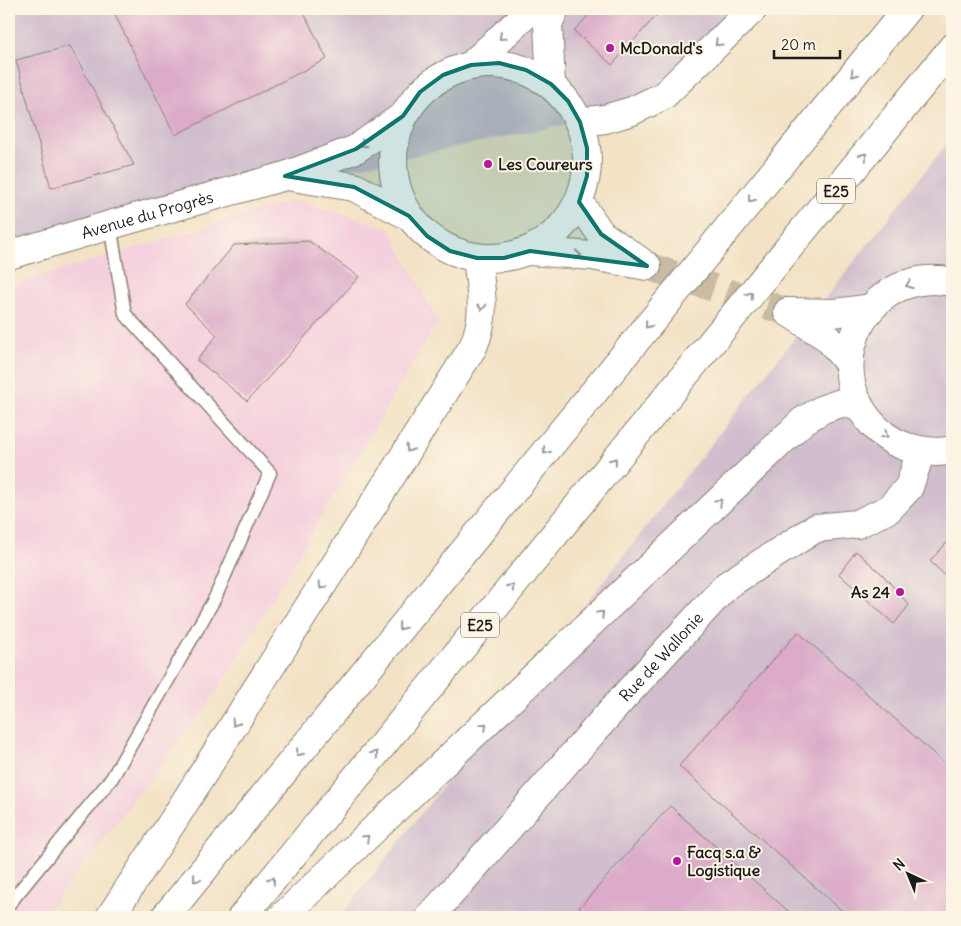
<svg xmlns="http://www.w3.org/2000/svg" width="961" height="926" font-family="Delius,sans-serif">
<rect width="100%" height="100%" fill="#fcf5e5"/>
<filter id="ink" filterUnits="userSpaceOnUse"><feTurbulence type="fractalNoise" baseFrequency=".02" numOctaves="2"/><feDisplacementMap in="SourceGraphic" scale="10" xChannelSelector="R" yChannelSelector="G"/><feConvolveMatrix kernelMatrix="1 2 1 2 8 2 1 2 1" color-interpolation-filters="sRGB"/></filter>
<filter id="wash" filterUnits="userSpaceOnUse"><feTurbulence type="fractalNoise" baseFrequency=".0096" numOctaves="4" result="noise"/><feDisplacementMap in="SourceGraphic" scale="20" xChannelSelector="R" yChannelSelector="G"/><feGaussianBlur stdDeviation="1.12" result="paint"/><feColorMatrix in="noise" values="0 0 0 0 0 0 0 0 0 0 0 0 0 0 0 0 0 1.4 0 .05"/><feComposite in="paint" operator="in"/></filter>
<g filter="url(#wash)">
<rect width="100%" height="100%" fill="#f3e2c5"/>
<path fill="#f4cfdd" d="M295 200 389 228 438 321 213 698 43 917H9V286Z"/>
<path fill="#d0bdcd" d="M9 9H732L632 111 45 231 9 245Z
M952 137V917H340Z"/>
<g id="blocks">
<path fill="#dbabc9" d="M112 9H302L327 59 175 135Z
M594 9H662L612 65 574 31Z
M70 46 134 165 51 188 16 60Z
M309 241 359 277 247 401 197 360 217 335 185 304 234 245Z
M952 537V582L930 561Z
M856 551 883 575 909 605 894 624 839 574Z
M798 632 952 770V917H849L679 766Z
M670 806 795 917H571Z"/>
</g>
</g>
<g filter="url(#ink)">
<use href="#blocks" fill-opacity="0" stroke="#887f70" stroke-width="1"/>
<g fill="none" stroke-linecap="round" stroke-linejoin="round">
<path stroke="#c8baa3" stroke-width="28" stroke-dasharray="28 14" stroke-linecap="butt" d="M647 266 788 312"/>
<defs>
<path id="lane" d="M9 904 112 778 215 598 270 473 125 314 110 225"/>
<g id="secondary">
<circle cx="490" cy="161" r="97"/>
<path d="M471 65 532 9"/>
<path d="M551 84 548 25 555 9"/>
<path d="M287 176 354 187 409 216"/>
<path d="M579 202 601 234 640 261"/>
<path d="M530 251 592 256 647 266"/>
<path id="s1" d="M9 255 110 225 285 176 356 149 403 116"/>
<path d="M952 282C874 265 819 356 868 419 878 432 891 442 907 447 922 451 937 454 952 450"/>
<path d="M788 312 834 313 871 308"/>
<path d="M788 312 828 338 849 364"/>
<path id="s2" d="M430 917 622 699 727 585 816 528 857 524 889 509 909 487 921 451"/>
</g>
<path id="highway" d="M580 122 605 119 632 111 663 96 753 9
M110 917 173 821 473 347C487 315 481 291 477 258
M165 917 907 9
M242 917 952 48
M282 917 803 421 823 409 844 402 860 408"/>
</defs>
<use href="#lane" stroke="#887f70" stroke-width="15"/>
<use href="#secondary" stroke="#887f70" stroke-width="30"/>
<use href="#highway" stroke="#887f70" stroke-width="30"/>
<use href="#lane" stroke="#fff" stroke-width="12"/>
<use href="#secondary" stroke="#fff" stroke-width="28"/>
<use href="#highway" stroke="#fff" stroke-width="28"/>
</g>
<defs><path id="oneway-chevron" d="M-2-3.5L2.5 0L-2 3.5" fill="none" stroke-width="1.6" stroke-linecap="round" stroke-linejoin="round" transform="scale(1.25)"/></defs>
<g stroke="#999">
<use href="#oneway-chevron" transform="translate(502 37) rotate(138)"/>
<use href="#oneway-chevron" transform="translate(718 43) rotate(136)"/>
<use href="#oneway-chevron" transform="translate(854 74) rotate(129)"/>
<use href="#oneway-chevron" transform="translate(363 144) rotate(145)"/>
<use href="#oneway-chevron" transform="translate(864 156) rotate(-51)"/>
<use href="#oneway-chevron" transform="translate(751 199) rotate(129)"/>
<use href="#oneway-chevron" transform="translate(578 255) rotate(5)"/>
<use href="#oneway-chevron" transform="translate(909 285) rotate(160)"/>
<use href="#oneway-chevron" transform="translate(750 295) rotate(-51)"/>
<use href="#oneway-chevron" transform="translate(482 307) rotate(92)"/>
<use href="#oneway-chevron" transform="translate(648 325) rotate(129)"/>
<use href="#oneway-chevron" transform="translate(885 435) rotate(35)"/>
<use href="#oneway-chevron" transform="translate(409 449) rotate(122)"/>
<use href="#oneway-chevron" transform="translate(546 451) rotate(129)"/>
<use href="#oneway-chevron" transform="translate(614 461) rotate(-51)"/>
<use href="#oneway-chevron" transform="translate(719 502) rotate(-44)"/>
<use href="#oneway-chevron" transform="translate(322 586) rotate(122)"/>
<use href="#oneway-chevron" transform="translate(511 587) rotate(-51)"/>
<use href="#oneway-chevron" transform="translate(601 614) rotate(-44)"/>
<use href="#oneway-chevron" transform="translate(401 627) rotate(129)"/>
<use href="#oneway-chevron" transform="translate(235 723) rotate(122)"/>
<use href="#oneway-chevron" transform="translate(484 726) rotate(-44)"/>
<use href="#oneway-chevron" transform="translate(299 753) rotate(129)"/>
<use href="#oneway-chevron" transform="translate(375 754) rotate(-51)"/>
<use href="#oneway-chevron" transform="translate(366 838) rotate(-44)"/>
<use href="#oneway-chevron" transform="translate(196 879) rotate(129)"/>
<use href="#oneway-chevron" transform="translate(272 880) rotate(-51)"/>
</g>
</g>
<path fill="#0f766e" fill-opacity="0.2" stroke="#0f766e" stroke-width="4" stroke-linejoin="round" d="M499 63 526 70 551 84 568 101 580 122 587 148V176L579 202 601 234 647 266 530 251 504 258H477L450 251 427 236 409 216 354 187 285 176 356 149 403 116 420 92 443 75 471 65Z"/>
<g fill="#b5179e" stroke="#fcf5e5" stroke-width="2">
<circle cx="610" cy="48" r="5"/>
<circle cx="488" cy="164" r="5"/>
<circle cx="900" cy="592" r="5"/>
<circle cx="677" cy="861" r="5"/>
</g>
<g text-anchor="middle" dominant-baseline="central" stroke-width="4" stroke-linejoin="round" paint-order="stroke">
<g fill="#fcf5e5" stroke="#5f5d58" stroke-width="1">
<rect x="817" y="178.5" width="38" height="25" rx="4"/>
<rect x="461" y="612.5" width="38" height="25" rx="4"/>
</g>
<g font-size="15" font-weight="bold" fill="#1c1c1c">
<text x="836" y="191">E25</text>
<text x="480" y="625">E25</text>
</g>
<g font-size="16" font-weight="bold" fill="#1c1c1c" stroke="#fcf5e5" text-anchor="start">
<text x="620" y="48">McDonald's</text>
<text x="498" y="164">Les Coureurs</text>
<text x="890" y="592" text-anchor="end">As 24</text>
<text x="687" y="852">Facq s.a &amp;<tspan x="687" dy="18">Logistique</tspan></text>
</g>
<g font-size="16" fill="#1c1c1c" stroke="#fcf5e5">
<text stroke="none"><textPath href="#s1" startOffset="144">Avenue du Progrès</textPath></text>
<text stroke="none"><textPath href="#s2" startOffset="348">Rue de Wallonie</textPath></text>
</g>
</g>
<rect width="961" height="926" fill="none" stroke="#fcf5e5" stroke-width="30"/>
<g transform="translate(908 874) rotate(316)" stroke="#fcf5e5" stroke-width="4" paint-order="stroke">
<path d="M0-4L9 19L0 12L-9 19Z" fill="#1c1c1c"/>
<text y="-8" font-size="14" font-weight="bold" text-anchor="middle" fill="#1c1c1c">N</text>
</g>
<path d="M774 50v8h66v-8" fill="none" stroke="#1c1c1c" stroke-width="2.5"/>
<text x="781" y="50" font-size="15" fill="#1c1c1c" stroke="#fcf5e5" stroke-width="4" paint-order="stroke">20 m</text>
</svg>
